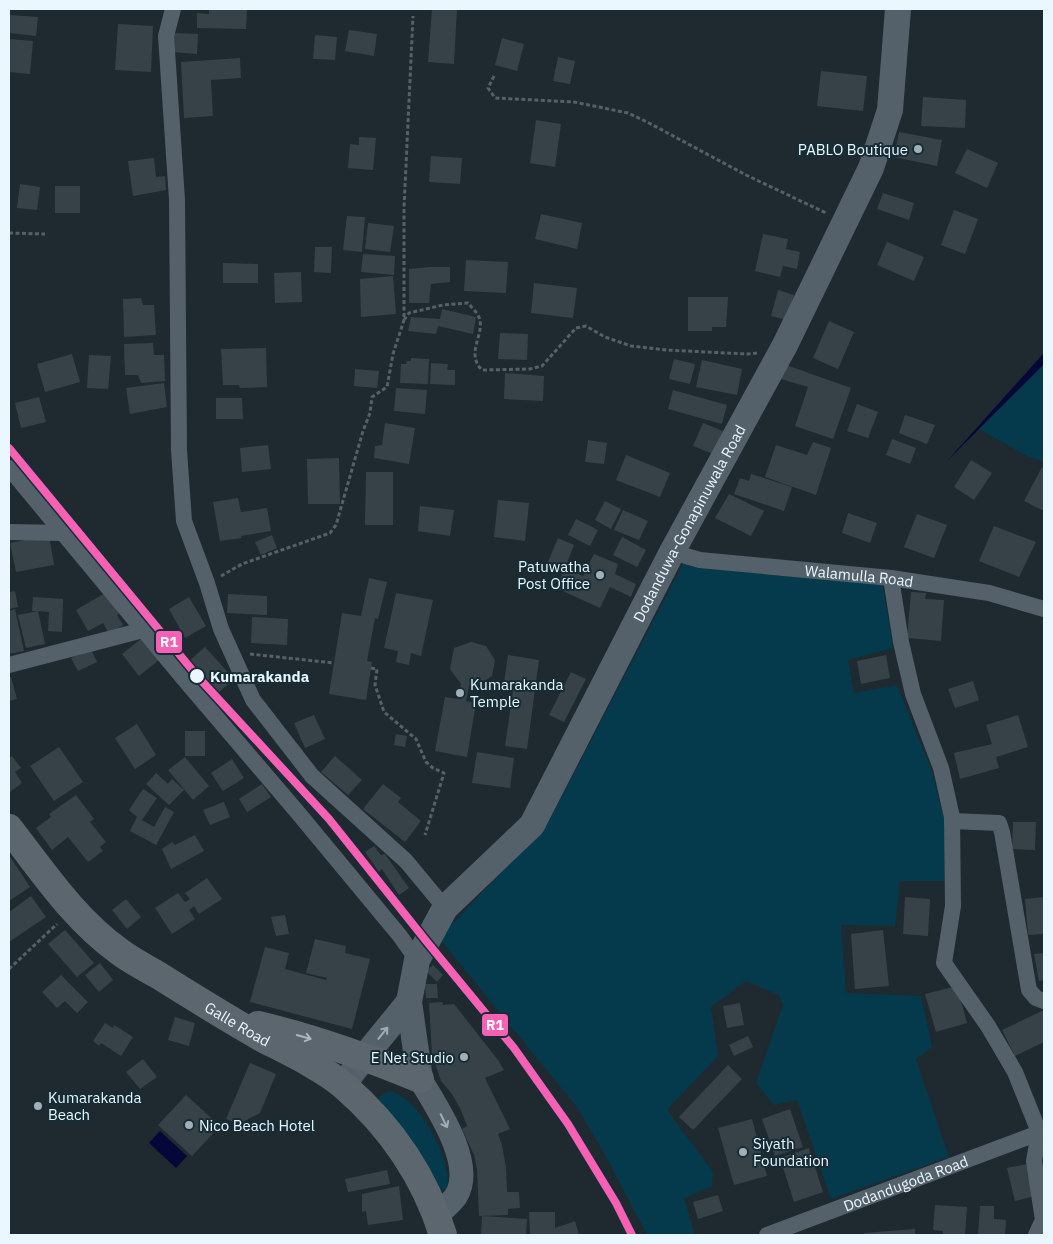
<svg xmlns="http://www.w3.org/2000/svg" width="1053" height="1244" font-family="'IBM Plex Sans',sans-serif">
<rect width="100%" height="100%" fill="#1e2a2f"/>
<path fill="#053a4c" d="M1044 364V462L1027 456 979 429Z
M684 562 882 582 893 648 848 660 854 693 897 685 931 769 945 822 944 881H900L895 926 841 925 846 993 921 996 932 1047 916 1059 949 1157 831 1199 797 1100 774 1105 756 1083 783 1005 779 995 746 981 711 1007 718 1056 667 1110 713 1172 712 1186 684 1198 695 1235H647L604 1153 577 1107 439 938 548 823Z
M389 1091C418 1095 454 1162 447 1189L439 1191 376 1105 379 1097Z"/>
<path fill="#050739" d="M1044 352V364L947 461 1043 354Z
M160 1131 187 1156 176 1168 149 1143Z"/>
<path fill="#364247" d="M209 9H247L246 29 197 28V13L209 14Z
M432 9H457L454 64 428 62Z
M9 15 38 17 36 36 9 33Z
M118 24 153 26 151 72 115 70Z
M349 30 377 34 374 56 345 51Z
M174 33 198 34 197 54 173 52Z
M315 35 337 37 335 60 313 59Z
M502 38 524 44 517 71 495 65Z
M10 39 33 41 30 74 9 72Z
M558 57 575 61 570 84 553 81Z
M240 58 241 78 211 80 213 116 184 118 181 62Z
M821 71 867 76 863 111 817 106Z
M923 97 966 100 965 128 921 126Z
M536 120 561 124 555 167 530 163Z
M899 132 942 140 937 166 894 157Z
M359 137 376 138 373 170 348 168 350 144 359 145Z
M967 149 998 163 987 188 955 173Z
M431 156 462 158 460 184 429 182Z
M154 158 156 177 165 176 166 190 133 196 128 161Z
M20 184 40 187 37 210 17 208Z
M55 186H80V213H55Z
M883 193 914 203 909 220 877 209Z
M954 210 978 219 965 254 941 245Z
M541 214 582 223 577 249 535 239Z
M347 216 365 217 362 252 343 250Z
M368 223 394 226 390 252 365 249Z
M763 234 788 239 786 249 800 252 797 269 783 266 780 277 755 271Z
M887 242 924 257 914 281 877 265Z
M315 247H332L331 273 314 272Z
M363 254 395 256 394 275 361 272Z
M466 260 508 262 506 293 464 291Z
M223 263 258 264V283H223Z
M430 267H450V282L431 284 429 303H409V269Z
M301 272 302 302 275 303 274 273Z
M393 276 396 314 361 317 360 279Z
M534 283 577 288 573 318 531 313Z
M778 290 794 295 787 320 771 316Z
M688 297H728L726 327H712V331H688Z
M141 298 143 305H154L156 335 124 337 123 299Z
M442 309 476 317 473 334 438 326 436 334 408 331 411 317 440 319Z
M829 321 854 332 838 369 813 358Z
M500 333 528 334 527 360 498 359Z
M153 343 154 355H164L165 381 141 383 138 375H125L124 344Z
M266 348 267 387 240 388 239 385H223L221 349Z
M72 354 80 382 45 392 37 364Z
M89 355 111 356 108 389 87 388Z
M411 358 429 359 428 384 400 383 401 364H406L407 361H411Z
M674 359 695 364 690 384 669 379Z
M702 360 742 369 737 395 696 387Z
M431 363 448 364 447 370H455V385L430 384Z
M786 365 851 388 833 439 795 426 808 387 781 379Z
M355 369 379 371 377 388 354 386Z
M505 373 544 376 543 401 504 399Z
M164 383 167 407 130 414 126 388Z
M396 388 427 390 425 414 394 411Z
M673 390 727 405 722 424 668 409Z
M39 397 46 422 21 428 15 403Z
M216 398H242L243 419H216Z
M857 404 878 412 868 438 847 431Z
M905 415 935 425 927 444 899 433Z
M385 423 415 428 409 464 374 458 375 446 382 445Z
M703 423 723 431 713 454 693 446Z
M892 439 916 448 910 464 886 455Z
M588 440 607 443 604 464 585 462Z
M813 442 831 448 816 495 765 477 776 445 807 455Z
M268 445 271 469 242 472 240 448Z
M626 455 670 473 660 497 616 480Z
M339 458 340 504H308L307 459Z
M971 460 992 473 974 500 954 487Z
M1042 467 1044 468V511L1024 501Z
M366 472H393V525H365Z
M751 474 792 487 784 511 734 494 740 478 749 481Z
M729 494 764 511 751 536 715 518Z
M238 498 241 512 267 508 271 531 241 536 242 538 220 541 213 502Z
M498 500 529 503 525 541 494 537Z
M605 501 621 509 611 529 595 520Z
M420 506 454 510 450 536 418 531Z
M623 510 648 521 639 540 614 530Z
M848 513 877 523 870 543 842 533Z
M917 514 947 525 934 558 904 547Z
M576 519 598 530 590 546 568 535Z
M994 526 1036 542 1019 577 979 561Z
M49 535 54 565 16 572 10 543Z
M272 535 277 548 261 555 255 542Z
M622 537 646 550 637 567 613 555Z
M558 538 574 545 565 568 583 576 594 554 618 564 615 574 636 584 631 597 610 587 600 608 556 588 565 568 548 562Z
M369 578 387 582 378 619 375 618 367 661 372 662 366 700 329 694 342 613 361 616Z
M15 591 18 607 9 609V592Z
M107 592 119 614 117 615 123 625 109 634 103 623 88 631 76 610Z
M911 592 926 593 925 599 944 600 941 641 907 638Z
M396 593 433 600 421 656 411 653 409 665 396 662 398 651 384 648Z
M228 594 267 596V615L227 613Z
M33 597 63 599 62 632 48 631 49 612 38 611 45 644 26 648 18 615 38 611H32Z
M189 597 206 626 185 638 169 609Z
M15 609 24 651 9 654V611Z
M252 617 288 619 287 645 251 643Z
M141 639 159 660 139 676 122 654Z
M471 642 486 646 495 660 492 676 475 687 469 686 466 701 476 703 467 757 435 751 445 697 458 699 461 684 450 669 454 648Z
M205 647 234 679 218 693 189 661Z
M91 649 97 662 78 671 71 658Z
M508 655 539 660 527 749 505 746 514 683 504 682Z
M886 655 890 678 861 684 857 661Z
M571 672 586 679 564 722 549 715Z
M9 677H11L17 699 9 701Z
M973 681 979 700 955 708 948 689Z
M314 715 325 739 305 748 294 723Z
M1018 715 1028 747 996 757 999 768 960 779 954 753 992 744 986 725Z
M137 724 156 755 135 769 115 738Z
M185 731H205V756H185Z
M396 734 407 736 405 747 394 745Z
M59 747 83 782 54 801 30 766Z
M477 752 514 758 510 788 472 783Z
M12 756 21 768 15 772 22 783 10 792 9 790V758Z
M335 756 362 780 348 795 321 772Z
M185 757 209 786 193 800 168 770Z
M232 759 244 778 223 791 211 773Z
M156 773 168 784 172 779 184 790 169 805 146 784Z
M262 784 271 797 247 812 239 799Z
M383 784 401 798 398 802 421 821 405 842 363 809Z
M143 789 157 798 142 820 154 827 165 807 174 812 156 845 130 831 137 817 129 810Z
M76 795 94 819 90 822 106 842 100 847 103 851 88 862 68 837 52 850 36 828 51 817 49 814Z
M224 802 230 817 210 825 203 810Z
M1013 822H1036L1035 850 1012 849Z
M195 835 204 851 171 869 162 849 172 842 175 845Z
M374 846 381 855 385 854 409 888 399 895 382 869 379 872 365 852Z
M9 855 30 887 9 901Z
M207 878 222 899 199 914 194 906 189 910 195 919 172 934 155 908 178 893 185 902 190 899 185 893Z
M31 896 46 917 9 942V912Z
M905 897 930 899 928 936 903 934Z
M1044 897V934L1028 935 1025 899Z
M126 899 141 917 127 929 112 910Z
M285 915 289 934 276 936 271 917Z
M65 930 94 963 77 977 48 944Z
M883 930 889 986 855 989 851 934Z
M315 939 346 946 345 953 370 959 352 1029 250 1002 265 947 289 953 285 969 326 980 327 978 306 973Z
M1044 953V980L1039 981 1034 954Z
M100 963 113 980 99 992 85 975Z
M433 965 443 975 437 982 426 971Z
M61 975 88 1002 77 1013 65 1001 57 1008 42 992Z
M425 984H437L438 998H426Z
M957 986 967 1023 936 1032 925 994Z
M442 1002 443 1005 454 1004 498 1060 504 1070 485 1078 510 1129 498 1134 502 1145 506 1168 507 1192H519L520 1208 508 1209V1215L479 1216 477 1169 474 1155 462 1129 467 1126 460 1108 452 1094 441 1081 432 1054 429 1003Z
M740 1003 744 1025 727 1028 723 1006Z
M1044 1010V1042L1015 1056 1002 1030Z
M175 1017 195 1023 189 1046 168 1040Z
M105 1023 113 1028 114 1025 133 1037 121 1056 101 1043 99 1046 93 1041Z
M748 1036 753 1047 734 1056 729 1045Z
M143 1059 157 1077 140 1089 126 1072Z
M250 1063 276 1074 260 1113 239 1124 226 1119Z
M728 1065 742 1079 693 1130 679 1117Z
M186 1095 220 1126 192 1156 158 1125Z
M790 1109 803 1147 775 1156 762 1119Z
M752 1119 767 1176 734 1185 718 1128Z
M809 1148 823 1192 794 1202 780 1158Z
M1027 1164 1035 1196 1015 1201 1007 1168Z
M387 1170 390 1184 348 1192 345 1179Z
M399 1186 403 1220 368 1225 366 1211 362 1212V1194Z
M718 1195 723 1211 698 1219 693 1202Z
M935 1205 967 1207 965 1235H943V1231L933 1230Z
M980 1206H994V1219L1006 1220 1005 1235H978Z
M529 1212H555V1228L575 1221 579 1235H530Z
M482 1216 527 1219 526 1235H481Z
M915 1229V1235H865L864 1233Z"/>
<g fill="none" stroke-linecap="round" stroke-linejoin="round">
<path stroke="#566067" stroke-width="3" stroke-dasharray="4 2.5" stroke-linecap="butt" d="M494 76 488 88 495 98 574 102 628 113 649 123 746 175 826 213
M9 233 45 234
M404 320 409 313 443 305 468 303C472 308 478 313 480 320 483 337 466 354 482 370L530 369 542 366 576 328 586 326 605 337 631 346 666 350 747 354 757 353
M221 576 242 564 330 533 336 525 363 431 370 413 372 397 387 387 393 354 404 320V208L413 16
M250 654 334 663
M371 668 377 669 375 685 384 712 416 739 426 762 433 768 444 773 425 835
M9 969 57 924"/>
<g stroke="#55616a" stroke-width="16">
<path d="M173 9 166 36 177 200 179 450 184 521 207 583 221 629 253 700 312 776 406 861 445 908"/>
<path d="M9 468 183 678 299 814 400 936 417 960"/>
<path d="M9 532 64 533"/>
<path id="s1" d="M672 552 700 560 891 578 989 593 1044 609"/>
<path d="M891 578 901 642 913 694 941 768 952 817 953 906 944 963 988 1026 1015 1072 1039 1132 1034 1161 1043 1220 1036 1235"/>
<path d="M9 665 143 630"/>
<path d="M952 821 999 823 1002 832 1029 990 1036 998 1044 1001"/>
<path id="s2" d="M767 1235 1044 1131"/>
</g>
<path stroke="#56636c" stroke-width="24" d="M420 1079C436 1106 476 1164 456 1196 451 1203 444 1209 437 1215"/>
<g stroke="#54616b" stroke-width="26">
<path id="s3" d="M420 1079 409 1002 417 960 445 908 532 825 672 552 785 345 871 168 890 110 898 9"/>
<path d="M343 1085 365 1056 409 1002"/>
</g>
<g stroke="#5c666f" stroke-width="28">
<path id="s4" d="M9 828C43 872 74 919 120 952 132 961 146 968 158 975 193 997 227 1018 262 1038 287 1051 323 1068 344 1086 390 1126 425 1177 443 1235"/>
<path d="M258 1025C314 1038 367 1057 420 1079"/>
</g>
<defs>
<path id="rail-1" d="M9 448 198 677 329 819 427 942 514 1048 568 1124 616 1203 632 1235"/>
</defs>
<use href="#rail-1" stroke="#162d37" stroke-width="11"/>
<use href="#rail-1" stroke="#f860b3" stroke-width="8"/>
</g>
<defs><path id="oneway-shaft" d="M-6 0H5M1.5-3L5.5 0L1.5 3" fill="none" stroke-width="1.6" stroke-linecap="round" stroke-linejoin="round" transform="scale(1.25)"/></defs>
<use stroke="#9facb4" href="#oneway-shaft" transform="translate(383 1033) rotate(-51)"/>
<use stroke="#aab6be" href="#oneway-shaft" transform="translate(304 1037) rotate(16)"/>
<use stroke="#a0adb5" href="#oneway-shaft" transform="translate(444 1121) rotate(64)"/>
<g fill="#a3afb6" stroke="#162d37" stroke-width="2">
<circle cx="918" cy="149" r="5"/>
<circle cx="600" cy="575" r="5"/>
<circle cx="460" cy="693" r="5"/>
<circle cx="464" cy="1057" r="5"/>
<circle cx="38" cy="1106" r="5"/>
<circle cx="189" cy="1125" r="5"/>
<circle cx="743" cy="1152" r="5"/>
</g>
<circle fill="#eaf7fe" stroke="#162d37" stroke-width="2" cx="197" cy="676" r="8"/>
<g text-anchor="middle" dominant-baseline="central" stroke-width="4" stroke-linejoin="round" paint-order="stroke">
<g font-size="15" fill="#eaf7fe" stroke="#162d37" text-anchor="start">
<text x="908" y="149" text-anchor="end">PABLO Boutique</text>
<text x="590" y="566" text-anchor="end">Patuwatha<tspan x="590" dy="17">Post Office</tspan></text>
<text x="470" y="684">Kumarakanda<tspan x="470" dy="17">Temple</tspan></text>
<text x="454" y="1057" text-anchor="end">E Net Studio</text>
<text x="48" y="1097">Kumarakanda<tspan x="48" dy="17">Beach</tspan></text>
<text x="199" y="1125">Nico Beach Hotel</text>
<text x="753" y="1143">Siyath<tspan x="753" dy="17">Foundation</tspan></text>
</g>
<g font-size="15" fill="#eaf7fe" stroke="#162d37">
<text stroke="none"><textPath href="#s3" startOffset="640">Dodanduwa-Gonapinuwala Road</textPath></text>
<text stroke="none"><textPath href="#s1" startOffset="189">Walamulla Road</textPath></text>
<text stroke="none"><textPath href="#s4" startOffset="305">Galle Road</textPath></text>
<text stroke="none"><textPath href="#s2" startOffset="148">Dodandugoda Road</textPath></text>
</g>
<g font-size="15" font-weight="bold" fill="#eaf7fe" stroke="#162d37" text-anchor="start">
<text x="210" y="676">Kumarakanda</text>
</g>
</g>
<g stroke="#162d37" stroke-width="2">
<rect x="155" y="630" width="28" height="24" rx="5" fill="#f860b3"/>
<rect x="481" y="1013" width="28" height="24" rx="5" fill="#f860b3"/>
</g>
<g font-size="14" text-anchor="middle" font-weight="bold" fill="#fff">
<text x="169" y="647">R1</text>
<text x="495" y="1030">R1</text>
</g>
<rect width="1053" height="1244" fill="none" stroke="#eaf7fe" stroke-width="20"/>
</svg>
